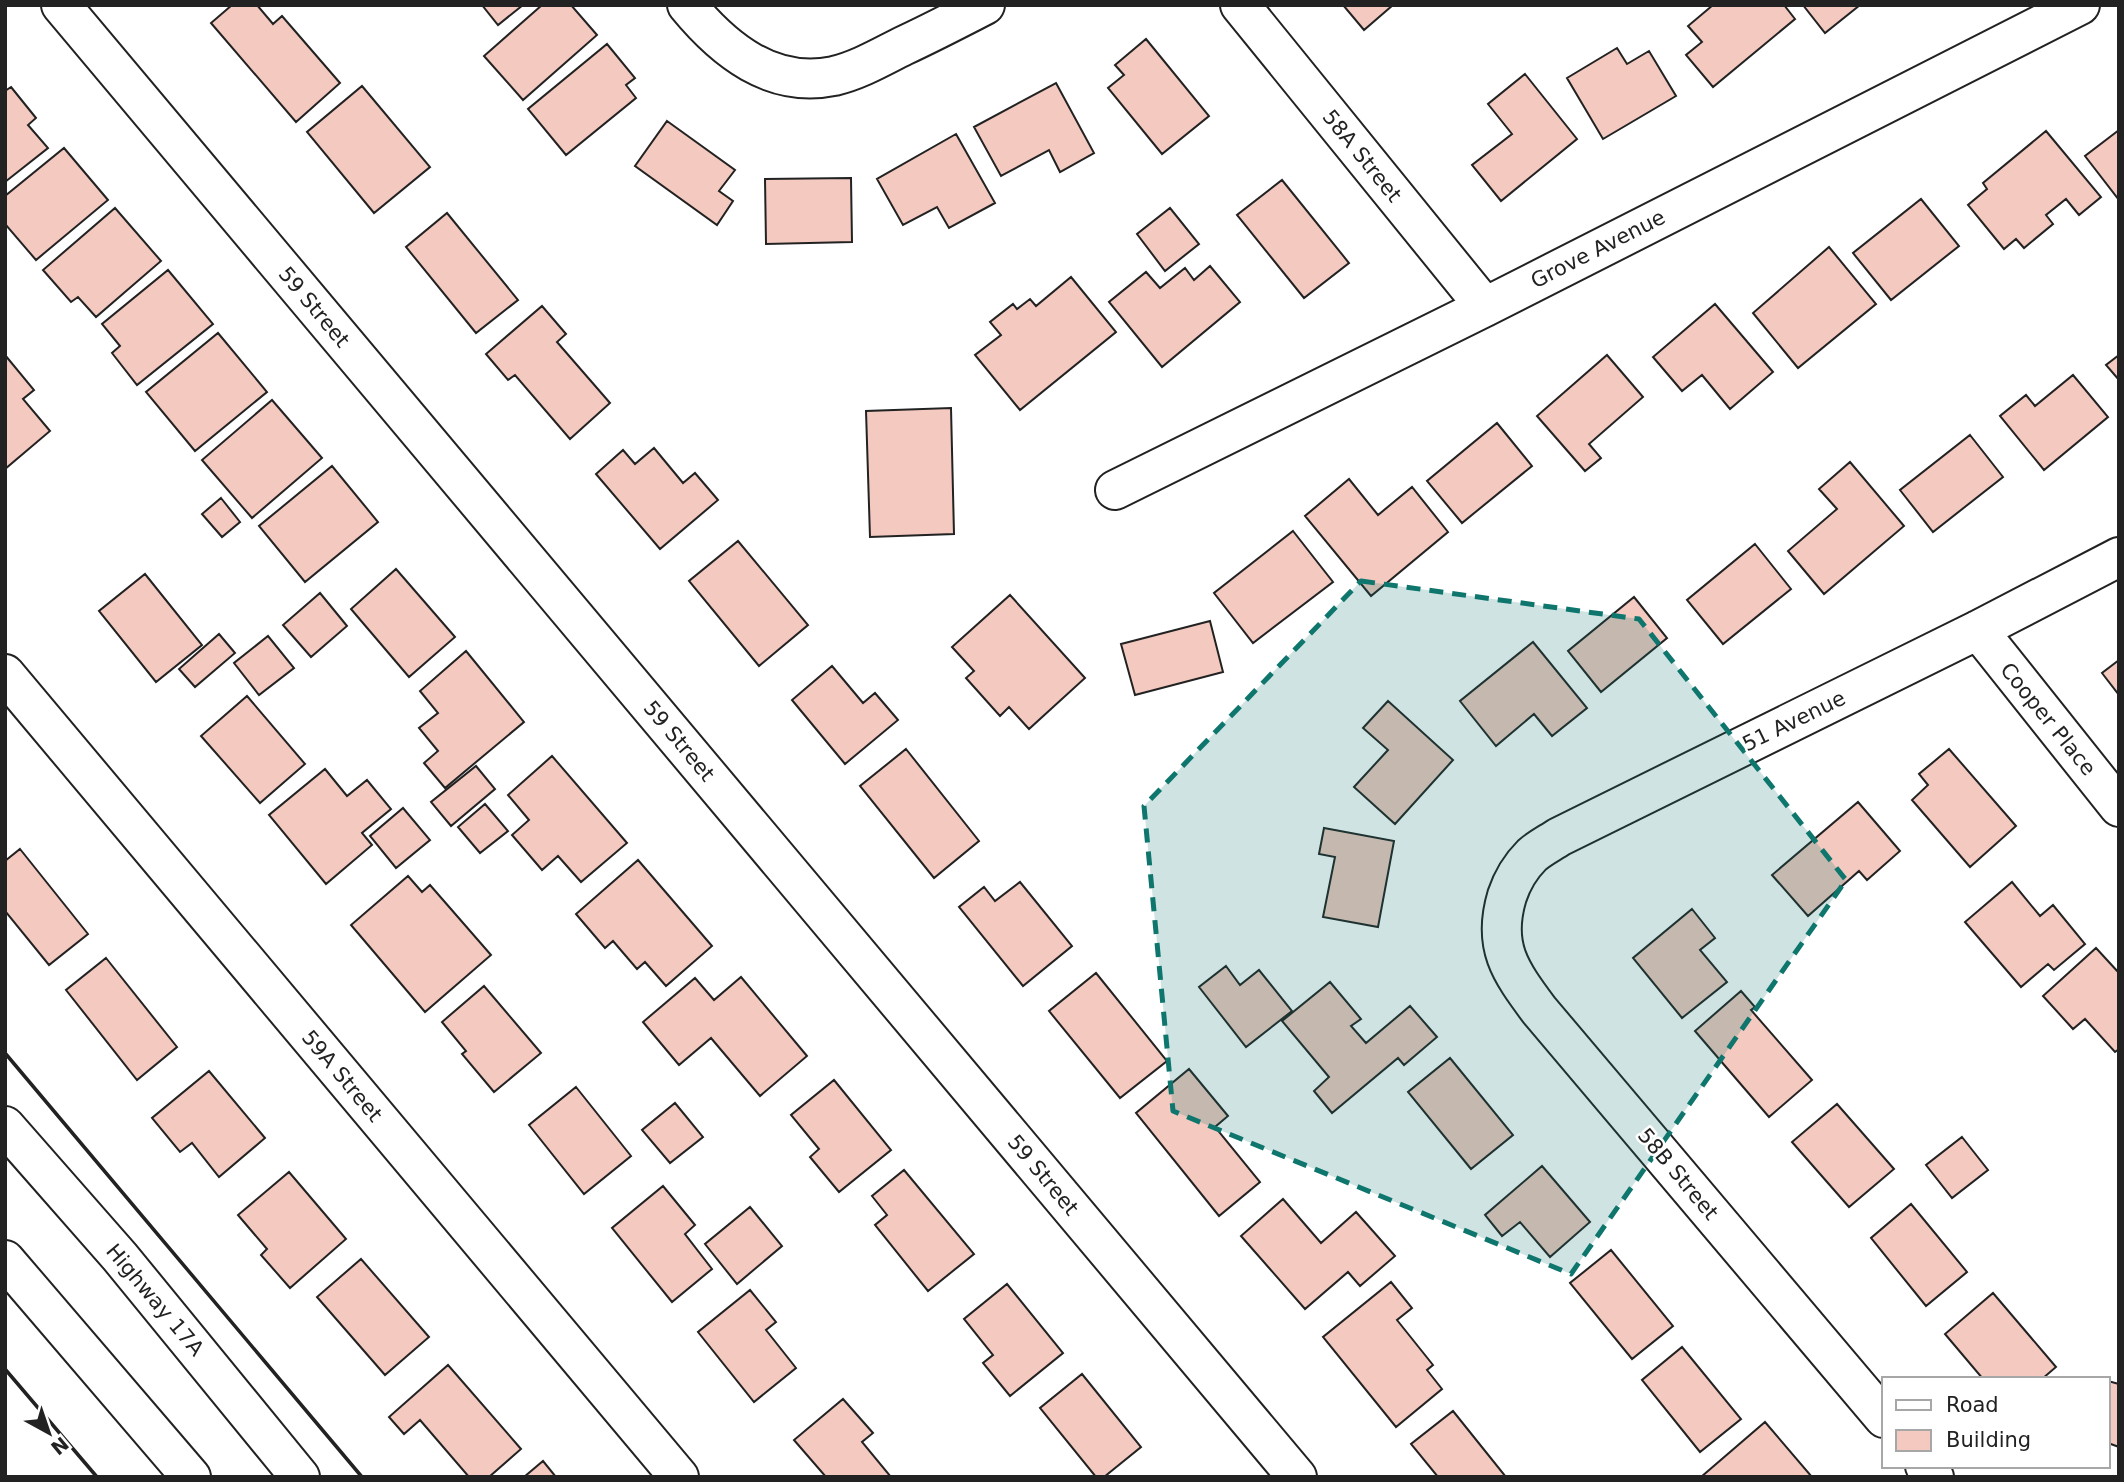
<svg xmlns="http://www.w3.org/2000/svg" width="2124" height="1482" font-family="'DejaVu Sans',sans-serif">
<rect width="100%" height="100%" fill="#fff"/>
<path fill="#f3c9c0" stroke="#222" stroke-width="2" d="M232 5H257L273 24 282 16 340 83 296 122 211 23Z
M482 5H523L498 25Z
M542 5H571L597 35 523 100 484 56Z
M1343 5H1393L1364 30Z
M1713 5H1784L1795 19 1713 87 1686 55 1702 42 1688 26Z
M1803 5H1860L1825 33Z
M1146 39 1209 116 1162 154 1108 88 1124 75 1115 65Z
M607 44 635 78 626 85 636 98 566 155 528 109Z
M1617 48 1627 64 1649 51 1676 96 1603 139 1567 78Z
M1525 74 1577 139 1501 201 1472 165 1512 134 1488 104Z
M1056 83 1094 153 1060 172 1049 150 1001 176 974 127Z
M362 86 430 167 374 213 307 132Z
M11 87 36 118 28 125 48 148 5 182V91Z
M667 121 735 170 719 191 733 201 717 225 635 166Z
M2119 130V200L2085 156Z
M2046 131 2101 197 2079 215 2066 199 2046 215 2053 224 2024 248 2016 239 2004 249 1968 205 1987 189 1983 183Z
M956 134 995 203 949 228 937 207 903 225 877 179Z
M64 148 108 200 36 260 5 224V196Z
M851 178 852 242 766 244 765 179Z
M1282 180 1349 263 1304 298 1237 215Z
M1921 199 1959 246 1891 300 1853 253Z
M115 208 161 261 96 317 78 297 71 302 43 270Z
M1170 208 1199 244 1165 271 1137 234Z
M447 213 518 300 476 333 406 247Z
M1829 247 1876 304 1798 368 1753 313Z
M1210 266 1240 302 1162 367 1109 302 1146 272 1160 288 1185 268 1194 280Z
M168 270 213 324 137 385 112 353 120 346 102 324Z
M1071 277 1116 332 1020 410 975 355 1001 335 990 322 1013 304 1017 309 1030 299 1036 306Z
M1715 304 1773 372 1730 409 1702 375 1682 391 1653 357Z
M542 306 566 334 557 342 610 403 570 439 515 375 508 380 486 354Z
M218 333 267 392 195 451 146 392Z
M5 355 34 390 23 399 50 431 5 469Z
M1607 355 1643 397 1589 444 1601 458 1585 471 1537 416Z
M2119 355V380L2106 365Z
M2073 375 2108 417 2044 470 2000 416 2026 395 2035 406Z
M272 400 322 458 252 518 202 460Z
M951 408 954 534 870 537 866 411Z
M1497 423 1532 466 1462 523 1427 481Z
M1970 435 2003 477 1933 532 1900 490Z
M654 448 683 483 695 473 718 500 660 549 596 474 623 450 635 464Z
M1850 462 1904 526 1824 594 1788 551 1837 509 1819 489Z
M332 466 378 522 305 582 259 526Z
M1349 479 1378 515 1412 487 1448 532 1371 596 1305 516Z
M221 498 240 522 222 537 202 514Z
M1293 531 1333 582 1253 643 1214 593Z
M738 541 808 625 759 666 689 581Z
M1755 544 1791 589 1723 644 1687 600Z
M396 569 455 637 409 677 351 609Z
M145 574 202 645 156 682 99 611Z
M320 593 347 626 311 657 283 625Z
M1010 595 1085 678 1029 729 1009 707 1000 716 966 678 974 671 952 647Z
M1634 597 1667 638 1601 692 1568 651Z
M1210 621 1223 672 1135 695 1121 644Z
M219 634 235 653 195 687 179 669Z
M268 636 294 668 259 695 234 663Z
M1533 642 1587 708 1552 736 1534 714 1496 746 1460 701Z
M466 651 524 722 445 788 424 763 438 751 419 728 438 713 420 691Z
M2119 660V695L2102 673Z
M832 666 863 703 875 693 898 720 845 764 792 700Z
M247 696 305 764 260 803 201 736Z
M1388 701 1453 760 1395 824 1354 787 1388 750 1363 728Z
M906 749 979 841 934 878 860 786Z
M1949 749 2016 826 1970 867 1912 800 1928 785 1919 774Z
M552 756 627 843 581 882 558 856 542 870 512 835 529 820 508 795Z
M476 766 495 789 451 826 431 802Z
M325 769 347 796 367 780 391 809 362 833 372 845 326 884 269 815Z
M1858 802 1900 851 1867 880 1859 871 1808 916 1772 875Z
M485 804 508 831 480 853 458 827Z
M403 808 430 840 396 868 370 836Z
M1324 828 1394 841 1378 927 1323 917 1335 857 1319 854Z
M20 849 88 934 49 965 5 911V861Z
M638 860 712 946 666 986 645 962 637 969 613 941 605 948 576 914Z
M408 876 422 892 430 885 491 955 425 1012 351 925Z
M1020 882 1072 946 1023 986 959 907 984 887 995 901Z
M2012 882 2040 916 2053 905 2085 944 2054 970 2048 964 2021 987 1965 922Z
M1692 909 1715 938 1700 950 1727 982 1682 1018 1633 958Z
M2096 948 2119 973V1049L2115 1052 2085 1019 2073 1029 2043 996Z
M106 958 177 1047 137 1080 66 990Z
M1226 966 1240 985 1259 970 1292 1011 1246 1047 1199 987Z
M1096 973 1167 1061 1120 1098 1049 1011Z
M741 977 807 1056 760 1096 711 1038 679 1065 643 1022 695 978 714 1000Z
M1330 982 1361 1019 1351 1026 1366 1043 1410 1006 1437 1037 1404 1065 1398 1058 1332 1113 1314 1091 1329 1077 1282 1021Z
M484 986 541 1053 494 1092 462 1054 466 1051 442 1022Z
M1741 991 1755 1007 1751 1010 1812 1080 1769 1117 1695 1031Z
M1450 1058 1513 1135 1471 1169 1408 1092Z
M1189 1069 1228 1116 1215 1127 1260 1182 1219 1216 1136 1113Z
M209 1071 265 1138 219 1177 192 1143 180 1152 152 1118Z
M834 1080 891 1150 839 1192 810 1157 819 1149 791 1115Z
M576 1087 631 1156 584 1194 529 1125Z
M675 1103 703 1137 670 1163 642 1130Z
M1837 1104 1894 1169 1849 1207 1792 1142Z
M1962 1137 1988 1170 1952 1198 1926 1165Z
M1542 1166 1590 1222 1550 1257 1520 1222 1502 1236 1485 1215Z
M904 1170 974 1254 928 1291 875 1225 887 1215 872 1196Z
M289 1172 346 1239 290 1288 261 1255 267 1249 238 1215Z
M663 1186 695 1225 685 1234 712 1269 672 1302 612 1228Z
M1283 1199 1321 1243 1356 1212 1395 1256 1360 1286 1348 1272 1305 1309 1241 1236Z
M1911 1204 1967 1272 1926 1306 1871 1238Z
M750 1207 782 1246 737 1284 705 1244Z
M1611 1250 1673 1326 1632 1359 1570 1283Z
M361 1259 429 1337 385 1375 317 1297Z
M1391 1282 1412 1308 1397 1320 1433 1365 1427 1370 1442 1389 1396 1427 1323 1337Z
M1007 1284 1063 1353 1010 1396 983 1363 993 1355 964 1319Z
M750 1290 776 1322 766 1330 796 1368 754 1402 698 1332Z
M1993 1293 2056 1367 2042 1379H1983L1945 1334Z
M1682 1347 1741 1419 1700 1452 1642 1380Z
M448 1365 521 1449 489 1477H469L420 1420 404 1434 389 1417Z
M1082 1374 1141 1447 1104 1477H1096L1040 1408Z
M2108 1381 2119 1384V1447L2108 1443Z
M843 1399 873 1433 862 1442 891 1477H826L794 1440Z
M1453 1411 1506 1477H1438L1411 1444Z
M1765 1422 1812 1477H1701Z
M543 1461 556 1477H524Z"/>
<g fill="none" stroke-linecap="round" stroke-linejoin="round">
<defs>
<path id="minor" d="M61 5 1297 1477
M687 5C724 50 772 89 834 76 859 70 881 57 903 46 931 33 958 19 985 5
M1240 5 1485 307
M1115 490 1485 307 2080 5
M1978 630 2119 807
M5 674 679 1477
M1884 1418 1539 1010C1510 971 1492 946 1507 896 1512 881 1520 867 1532 855 1540 848 1550 843 1559 837L1978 630 2119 557
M1925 1466 1934 1477"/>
<path id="major" d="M5 1126 120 1257 300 1477
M5 1260 191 1477"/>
</defs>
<use href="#minor" stroke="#222" stroke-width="42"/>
<use href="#major" stroke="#222" stroke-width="42"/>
<use href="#minor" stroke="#fff" stroke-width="38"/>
<use href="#major" stroke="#fff" stroke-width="38"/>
<path stroke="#222" stroke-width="3.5" d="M5 1053 362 1477
M5 1369 97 1477"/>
</g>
<path fill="#0f766e" fill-opacity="0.2" stroke="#0f766e" stroke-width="5" stroke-dasharray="14 9" stroke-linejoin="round" d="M1361 581 1639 619 1846 880 1571 1274 1173 1111 1144 806Z"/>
<g text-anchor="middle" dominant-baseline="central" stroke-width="5" stroke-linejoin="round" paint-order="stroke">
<g font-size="21" fill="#222" stroke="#fff">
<text transform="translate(1362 156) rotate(51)">58A Street</text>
<text transform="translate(1598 249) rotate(-27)">Grove Avenue</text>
<text transform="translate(314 307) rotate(50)">59 Street</text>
<text transform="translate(2048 719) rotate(51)">Cooper Place</text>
<text transform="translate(1794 721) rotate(-26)">51 Avenue</text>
<text transform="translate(679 741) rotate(50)">59 Street</text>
<text transform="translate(342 1076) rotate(50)">59A Street</text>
<text transform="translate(1678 1174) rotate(50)">58B Street</text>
<text transform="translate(1043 1175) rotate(50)">59 Street</text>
<text transform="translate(155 1300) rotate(50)">Highway 17A</text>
</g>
</g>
<rect width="2124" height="1482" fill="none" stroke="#222222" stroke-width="14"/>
<rect x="1882" y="1377" width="228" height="91" fill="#ffffff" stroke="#a7a7a7" stroke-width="2"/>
<rect x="1896" y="1400" width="35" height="10" fill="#ffffff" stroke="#a7a7a7" stroke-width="2"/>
<text x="1946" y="1412" font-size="21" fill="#222222">Road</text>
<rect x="1896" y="1430" width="35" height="21" fill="#f3c9c0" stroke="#a7a7a7" stroke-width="2"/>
<text x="1946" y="1447" font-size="21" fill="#222222">Building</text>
<g transform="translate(49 1433) rotate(140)" stroke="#ffffff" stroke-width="5" paint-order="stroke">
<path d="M0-5L12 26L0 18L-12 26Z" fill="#222222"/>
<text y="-10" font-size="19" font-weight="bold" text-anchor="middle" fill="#222222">N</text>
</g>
</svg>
